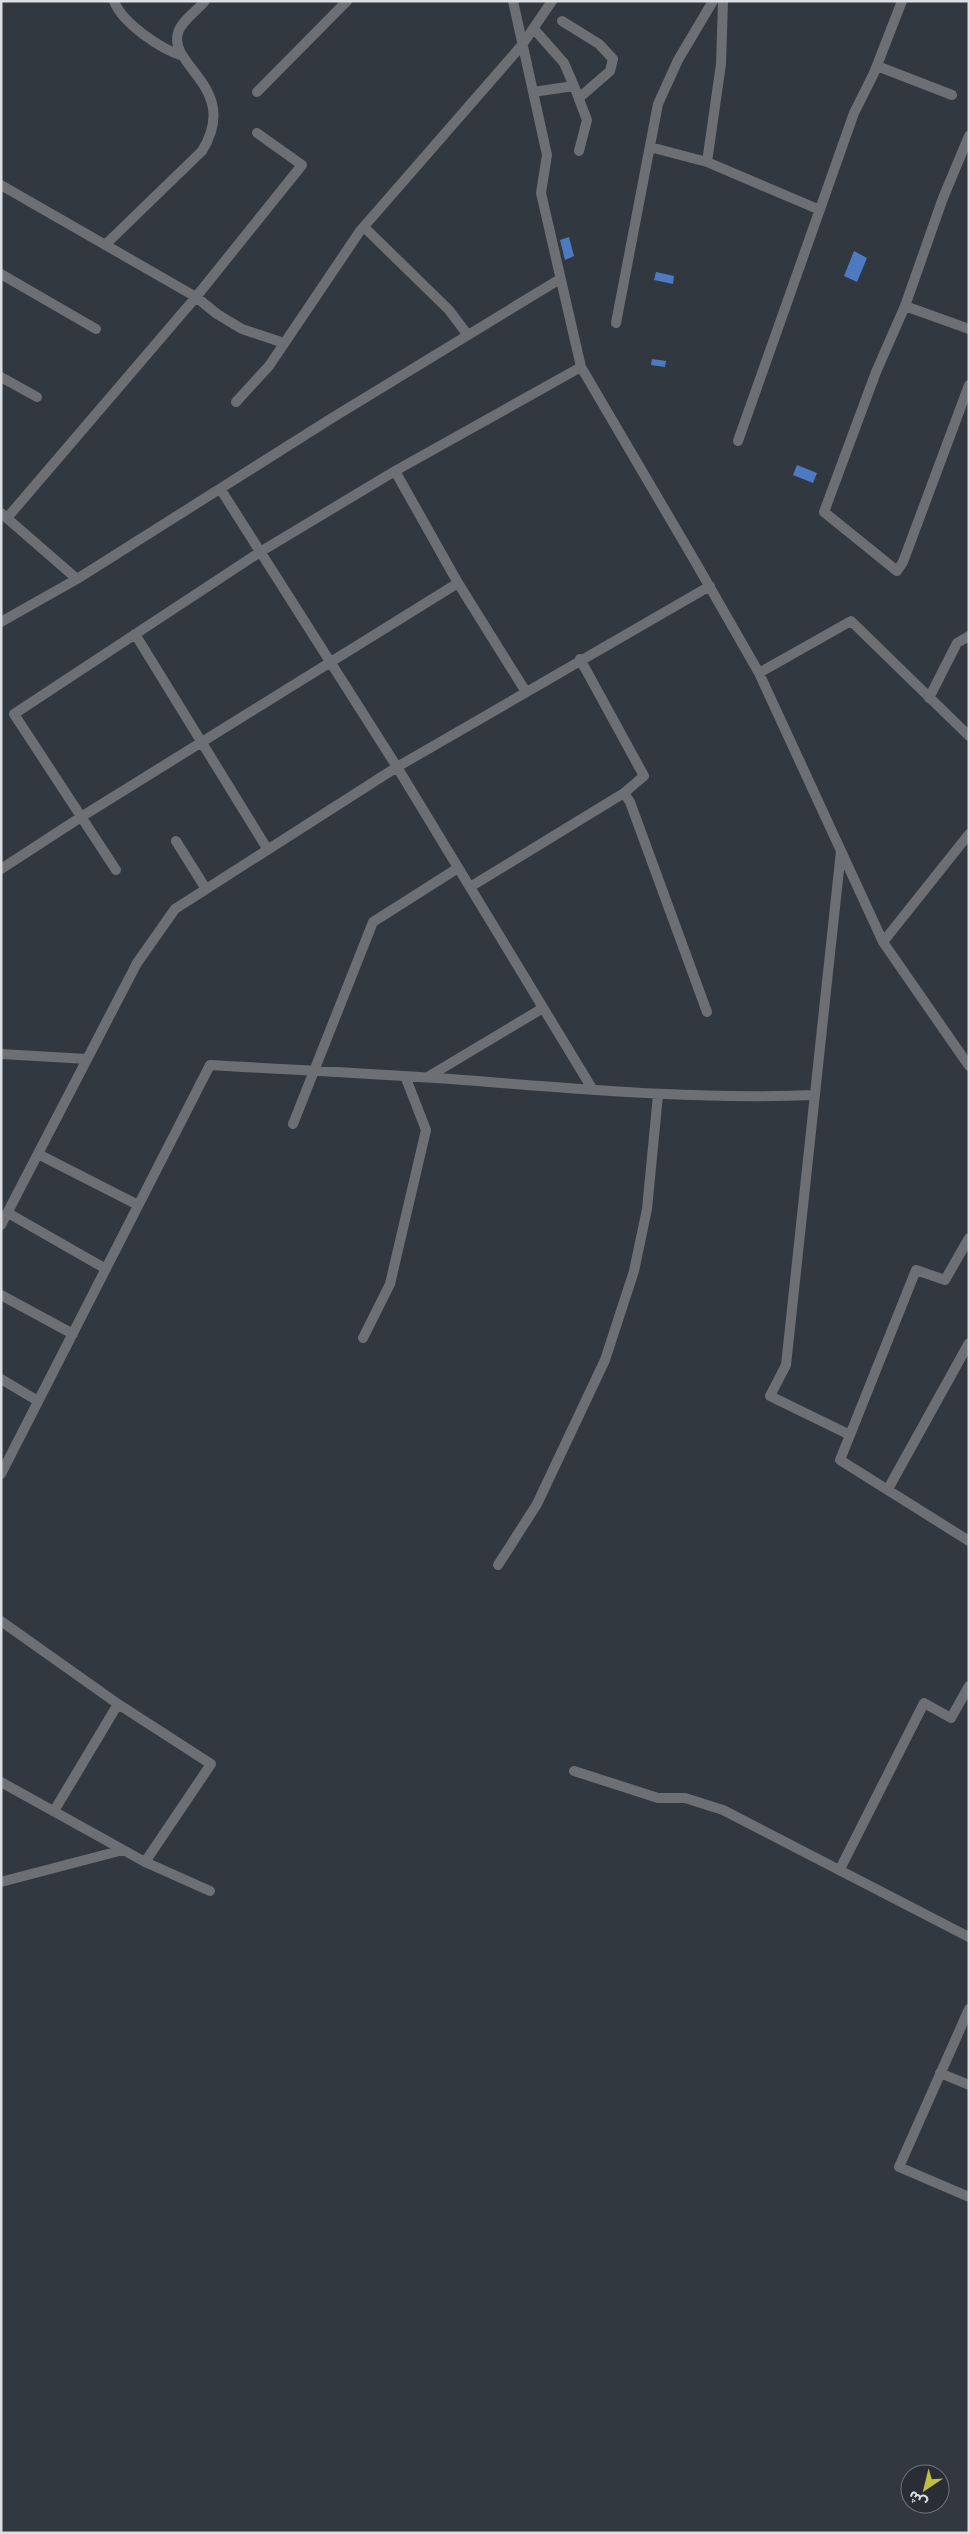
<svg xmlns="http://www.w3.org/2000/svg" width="970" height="2534" font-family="'IBM Plex Sans','Noto Sans Arabic',sans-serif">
<rect width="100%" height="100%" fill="#323840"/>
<path fill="#4d7ac0" d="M569 237 574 256 565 260 560 240Z
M854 251 867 258 857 282 844 276Z
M656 272 674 276 673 284 654 280Z
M652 359 666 361 665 367 651 365Z
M797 465 817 473 813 483 793 475Z"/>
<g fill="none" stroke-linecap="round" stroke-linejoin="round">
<path stroke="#6c6f73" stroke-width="10" d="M114 1C122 23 161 49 183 56
M513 1 547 155 541 193 581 367 696 563 759 673 883 942 969 1066
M562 21 599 44 613 59 610 71 579 98
M534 29 564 63 574 86 587 120 579 151
M877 66 952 95
M257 92 347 1
M533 92 574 86
M650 147 707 162 721 64 723 1
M707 162 820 210
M1 185 196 297 217 314 242 329 284 343
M364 227 449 310 467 334
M105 245 202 151C241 88 168 66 178 33 181 21 197 11 205 1
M1 274 96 329
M905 306 943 198 969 136
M616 323 658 104 678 60 713 1
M969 329 905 306 876 372 824 512 897 571 903 562 969 385
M1 377 37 397
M236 402 269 366 360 231 522 45 552 1
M738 441 854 113 874 73 902 1
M395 471 458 583 526 692
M221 490 397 767 593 1090
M1 513 77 579
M7 518 196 297 302 165 257 133
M1 622 77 579 332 418 560 279
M135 634 268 850
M759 673 851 621 969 736
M929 698 957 643 969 636
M624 793 630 802 707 1012
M176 841 206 889
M841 851 786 1365 770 1396 850 1435
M1 869 81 817 458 583
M116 870 14 714 260 552 395 471 581 367
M470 887 624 793 644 776 580 659
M883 942 969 834
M1 1054 87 1059
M426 1078 543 1008
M293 1124 373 922 458 868
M38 1154 138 1205
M8 1213 106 1269
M1 1225 137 963 175 909 397 767 710 586
M969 1238 945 1280 916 1270 840 1460 969 1541
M1 1295 73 1334
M363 1338 390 1284 426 1130 405 1076
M1 1379 38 1401
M1 1474 210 1065C295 1070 379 1074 463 1080 581 1089 697 1100 815 1095
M888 1489 969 1343
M498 1565 537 1504 605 1360 634 1271 647 1209 658 1095
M1 1621 118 1704 54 1811
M118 1704 211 1764 145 1862
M574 1771 658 1798H685L723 1810 969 1937
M1 1782 145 1862 210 1891
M840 1869 924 1703 951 1718 969 1686
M1 1882 123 1850
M969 2009 899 2167 969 2197
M940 2073 969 2085"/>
</g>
<rect width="970" height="2534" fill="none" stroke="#dbdfe4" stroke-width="5"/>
<g transform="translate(925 2489) rotate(215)"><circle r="24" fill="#282d36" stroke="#70747c"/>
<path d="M0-4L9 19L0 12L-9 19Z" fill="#bfbe42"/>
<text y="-8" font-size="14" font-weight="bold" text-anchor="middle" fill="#dbdfe4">ش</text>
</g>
</svg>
